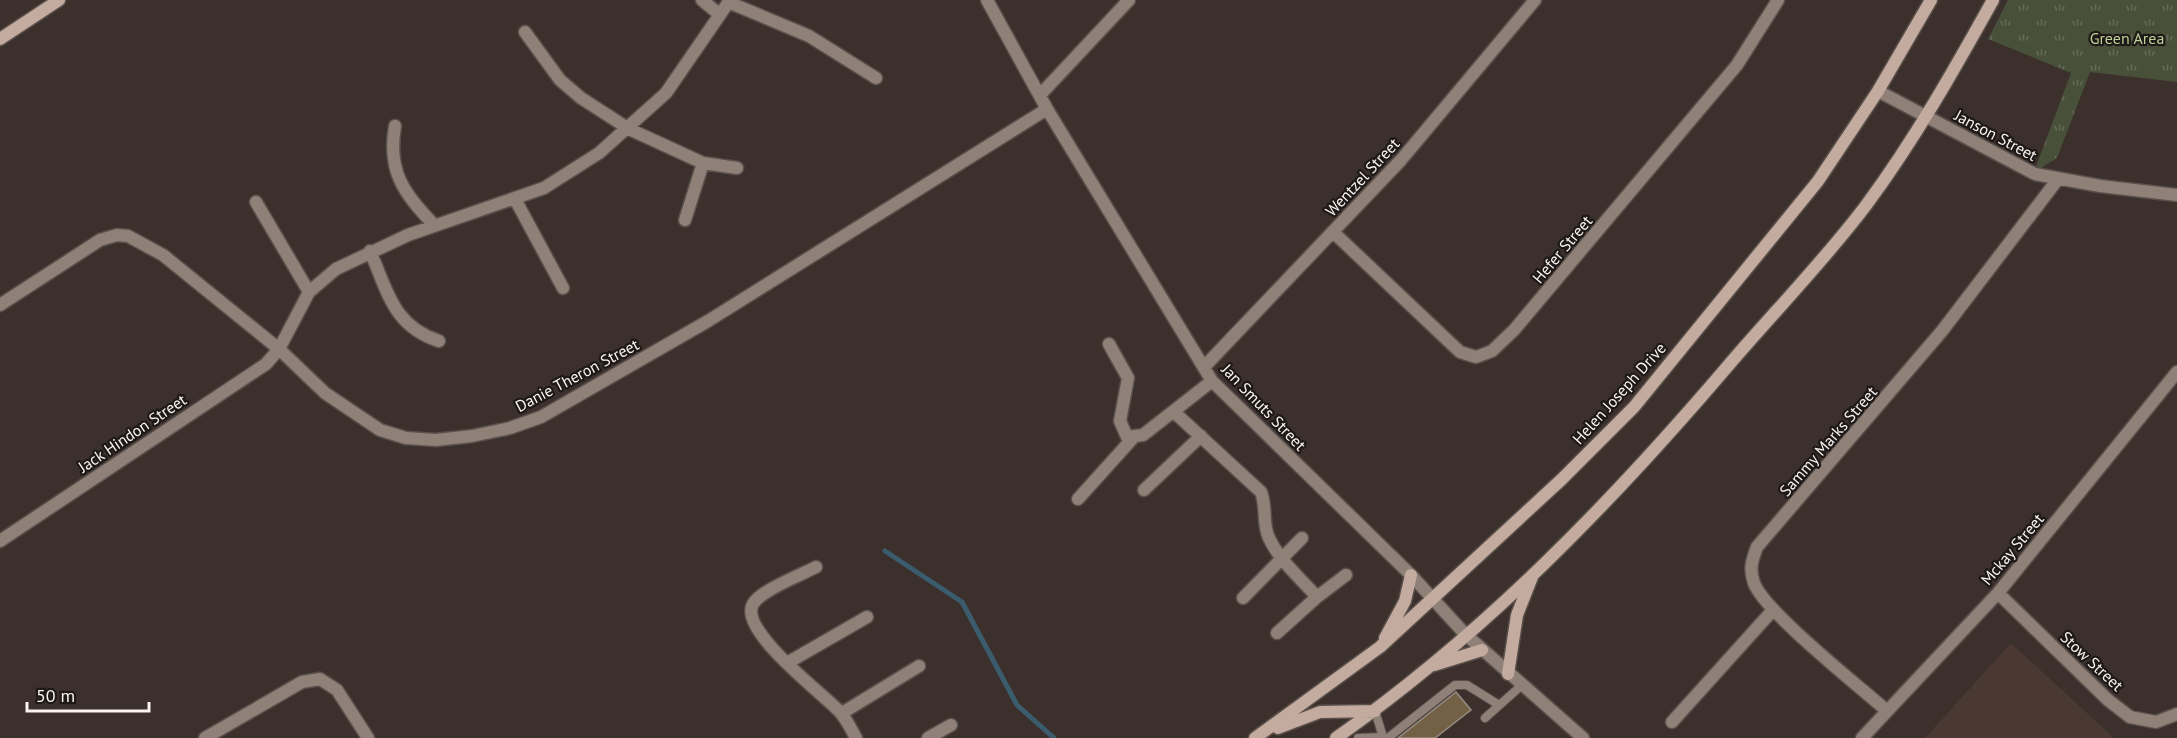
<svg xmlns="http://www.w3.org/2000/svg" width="2177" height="738" font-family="'PT Sans',sans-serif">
<defs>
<pattern id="grass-tufts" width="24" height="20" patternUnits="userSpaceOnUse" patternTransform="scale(1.5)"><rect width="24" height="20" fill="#49503a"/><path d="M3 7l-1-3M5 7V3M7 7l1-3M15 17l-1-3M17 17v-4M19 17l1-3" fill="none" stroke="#646a57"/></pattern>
</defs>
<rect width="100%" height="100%" fill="#3b302c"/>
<path fill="#4a3932" d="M2011 643 2114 738H1925Z"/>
<path fill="url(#grass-tufts)" d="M2008 0H2177V82L2090 72 2057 158 2034 172 2071 73 1988 39Z"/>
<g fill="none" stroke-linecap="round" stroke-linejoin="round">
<path stroke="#3a5c6d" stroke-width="5" d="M885 551 962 602 1017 705 1054 738"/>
</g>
<path fill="#746045" stroke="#968e84" stroke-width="1.5" d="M1456 692 1471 710 1435 738H1398Z"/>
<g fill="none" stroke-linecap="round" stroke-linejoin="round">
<defs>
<path id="lane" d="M1485 718 1522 685
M1358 738 1383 737 1375 711
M1388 738 1455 685H1467L1499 705"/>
<path id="street" d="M702 0 719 14
M987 0 1047 109 1212 381 1411 575 1465 634 1583 738
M728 2 809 36 876 78
M525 32 560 80 581 98 629 129 703 163 737 168
M1878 91 2035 174 2100 186 2177 195
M1040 95 1129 0
M395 126C387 172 404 193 434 225
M515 199 563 288
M256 202 309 292
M685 220 703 163
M1333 232 1460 352 1476 357 1492 351 1514 330 1737 65 1778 0
M370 251C388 292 393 326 439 341
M0 305 100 240 117 235 128 236 163 255 279 349 325 393 380 430 406 438 436 440 472 436 510 428 541 417 708 321 1047 109
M1109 344 1128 378 1120 421 1127 437 1143 435 1212 381
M1204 367 1401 160 1535 0
M1174 412 1261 492C1267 507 1262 524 1269 538 1279 560 1301 579 1317 597L1277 633
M1144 490 1201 436
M1078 499 1133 438
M0 541 266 364 279 349 309 292 336 269 408 235 544 188 599 153 666 93 730 0
M816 567C801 575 761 590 753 604 738 630 822 693 839 711 846 718 851 729 856 738
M1998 593 2108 700 2130 717 2156 722 2177 714
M1317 597 1346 575
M1243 598 1302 538
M787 663 867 617
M1887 711C1859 686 1764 611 1754 583 1749 569 1752 560 1757 547L1942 331 2058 179
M842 713 919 666
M1672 722 1773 610
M205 738 302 682 320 679 337 690 368 738
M928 738 951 725
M1862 738 1998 593 2177 372"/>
<path id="secondary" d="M0 39 59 0
M1385 638 1405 601 1411 575
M1434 665 1482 650
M1508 674 1517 615 1532 577
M1278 728 1320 712 1375 711
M1255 738 1380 647 1562 479 1634 407 1818 181 1878 91 1931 0
M1336 738C1484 634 1610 504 1727 367 1772 314 1826 259 1867 204 1915 139 1954 70 1993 0"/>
</defs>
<use href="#lane" stroke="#5a4f4b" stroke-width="10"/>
<use href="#street" stroke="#5a4f4b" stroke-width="15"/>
<use href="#secondary" stroke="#5a4f4b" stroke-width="15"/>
<use href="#lane" stroke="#8f8078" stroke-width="8"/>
<use href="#street" stroke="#8f8078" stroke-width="12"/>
<use href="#secondary" stroke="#c3ac9f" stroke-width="12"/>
</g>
<g text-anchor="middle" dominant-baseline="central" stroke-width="4.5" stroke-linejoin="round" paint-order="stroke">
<g font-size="16" fill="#bdcf96" stroke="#1e1917">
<text x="2127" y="38">Green Area</text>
</g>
<g font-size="16" fill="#faf3f0" stroke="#1e1917">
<text transform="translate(1996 135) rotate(28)">Janson Street</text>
<text transform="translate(1362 177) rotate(-47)">Wentzel Street</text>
<text transform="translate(1562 249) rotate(-50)">Hefer Street</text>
<text transform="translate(577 375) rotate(-28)">Danie Theron Street</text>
<text transform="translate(1619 393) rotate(-48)">Helen Joseph Drive</text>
<text transform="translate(1264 407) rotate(46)">Jan Smuts Street</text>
<text transform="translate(132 433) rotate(-34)">Jack Hindon Street</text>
<text transform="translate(1828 441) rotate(-49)">Sammy Marks Street</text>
<text transform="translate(2012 549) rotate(-50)">Mckay Street</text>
<text transform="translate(2092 661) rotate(43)">Stow Street</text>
</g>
</g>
<path d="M27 702v9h122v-9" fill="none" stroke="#faf3f0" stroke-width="3"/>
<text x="36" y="702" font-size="18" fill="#faf3f0" stroke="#1e1917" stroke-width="4.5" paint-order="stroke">50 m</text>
</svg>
